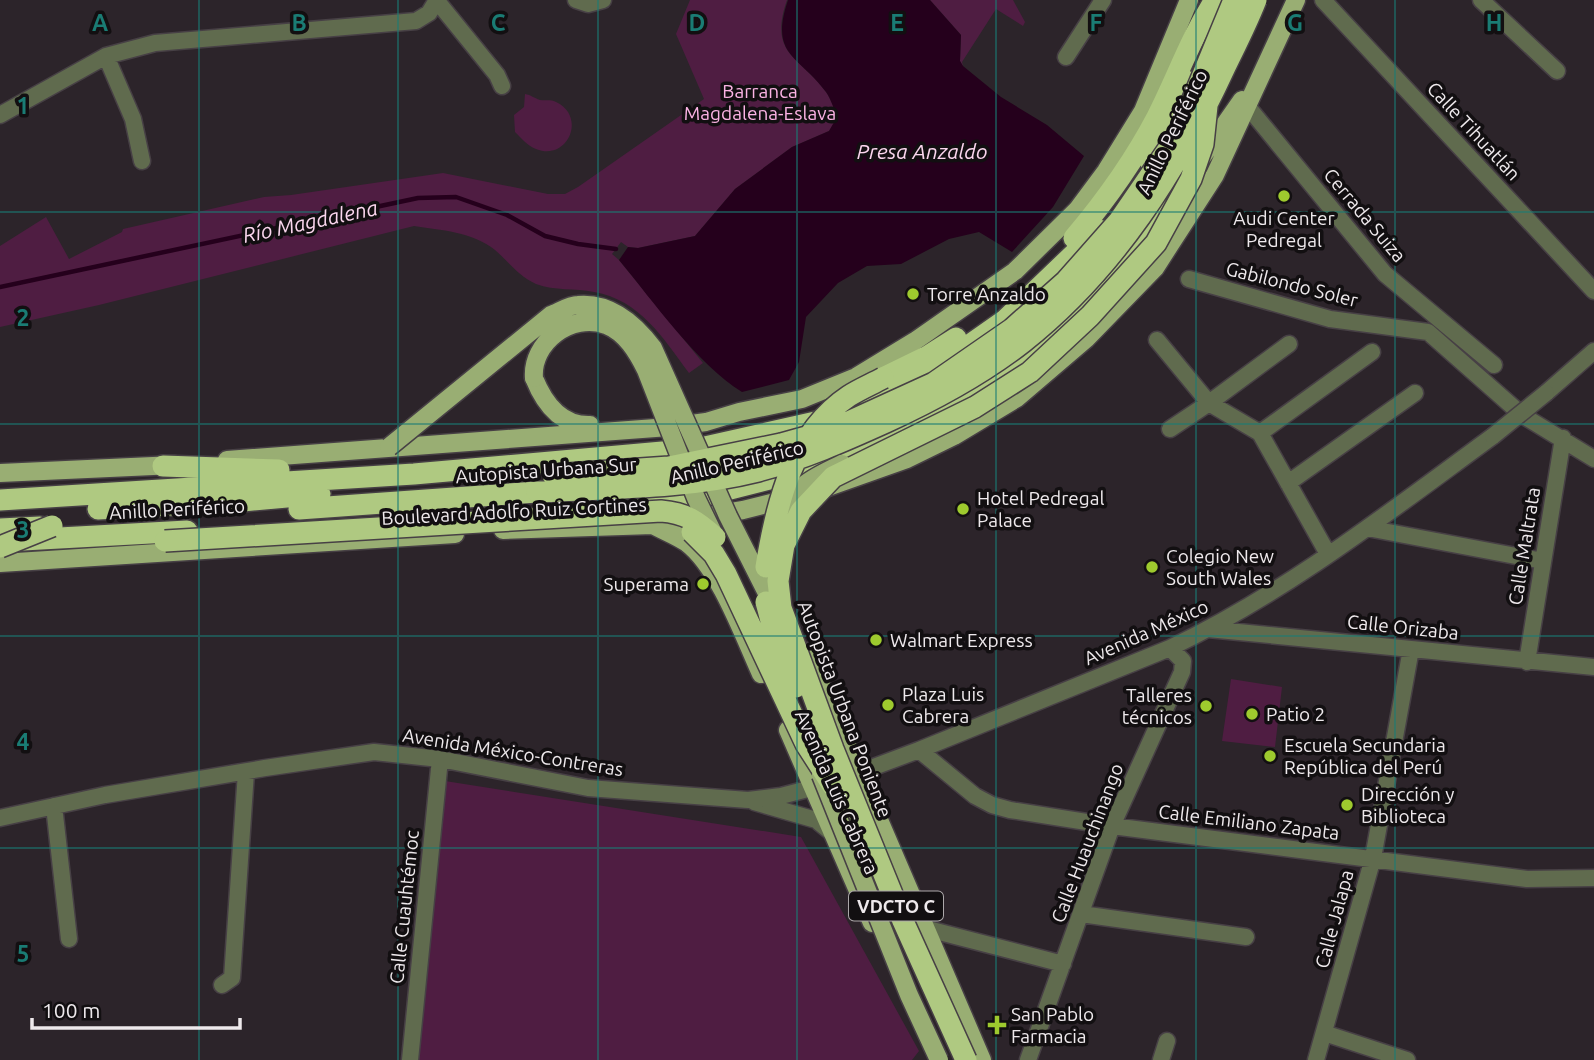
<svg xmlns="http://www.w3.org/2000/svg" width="1594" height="1060" font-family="Ubuntu,sans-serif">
<rect width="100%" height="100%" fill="#2c242a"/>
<path fill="#4f1d42" d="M690 0H787C768 55 800 56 826 92 831 99 834 109 838 117L829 131 792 147 735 189 695 236 638 248 628 247 621 242 612 254 619 260 703 363 689 373C663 338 640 300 594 292 575 288 555 291 536 284 518 276 509 262 495 250 473 232 440 230 414 226L99 305 0 327V246L46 217 69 259 122 232 123 229 264 197 291 195 443 173 548 194H565L578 187 704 99 676 34Z
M930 0H1013L1025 22 1023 26 996 9 962 62 963 66 960 61 961 35Z
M525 94C531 95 534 98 540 100 546 101 550 99 556 102 587 116 568 162 536 149 528 146 521 138 515 132L514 115 524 107Z
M1231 679 1282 687 1275 747 1222 741Z
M445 781 801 837 919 1051 912 1060H416Z"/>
<path fill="#25001c" d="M788 0H930L961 35 960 61 963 66 1001 97 1047 125 1084 156 1053 207 1012 252 979 232 949 239 901 264 867 266 838 283 806 317 799 362 789 380 742 392C698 365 653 301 619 260L628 247 638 248 695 236 735 189 792 147 829 131 837 117C834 109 831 99 826 92 799 55 769 56 788 0Z"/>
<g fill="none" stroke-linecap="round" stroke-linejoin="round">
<path stroke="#25001c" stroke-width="4.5" d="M0 287 418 198 456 197 507 215 545 236 578 244 616 249"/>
<defs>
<path id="minor" d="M576 0 588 4 603 0
M1323 0 1594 291
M1481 0 1557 71
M437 1 497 75 502 86
M106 56 133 119 142 161
M1066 57 1103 0
M1248 107 1385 274 1494 365
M0 115 106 56 155 43 416 21 429 13 437 0
M1189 279 1330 319 1428 332 1522 415 1594 459
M1157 340 1209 403 1260 433 1328 554
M1546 393 1594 351
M1170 429 1209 403 1289 344
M1260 433 1372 352
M1288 483 1415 393
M1367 528 1543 561
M1208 629 1594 667
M1527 662 1563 438
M919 750 975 796 992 805 1010 810 1112 826 1527 879 1594 878
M847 777 919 750 1170 648C1287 592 1389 512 1493 436
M754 802 816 820 832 833
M54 806 69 939
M0 818 105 795 265 768 374 752 440 759 588 788 748 800 781 796 823 785
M1081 914 1246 937
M924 928 1063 964
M222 985 232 978 246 772
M1324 1033 1407 1060
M410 1060 440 759
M1028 1060 1112 826 1182 672 1183 661 1170 648
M1161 1060 1167 1041
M1316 1060 1373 858 1411 649"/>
<path id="major" d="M1202 157 1242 100
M534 378C544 403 561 426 590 425
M227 460 669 427 706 422 739 412 802 399 856 377 915 341 1015 271 1077 210 1106 171 1143 111 1189 0
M0 473 175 465
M825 488 907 459 954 436 1017 398 1086 339 1155 268 1215 175 1296 0
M653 525C664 531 677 536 687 543 719 567 744 637 761 674
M503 530 653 525 743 510 791 498
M0 563 455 534
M807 652 982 1060
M788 730 872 923"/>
<path id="highway" d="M1151 163 1190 82
M1074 238C1106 200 1134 161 1157 117 1177 78 1191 37 1215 0
M883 378 926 357 956 338
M163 466 279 470
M0 500 414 474 696 449 829 419 928 374 1005 320 1099 230
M642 504 687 500 816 467 845 456 947 407 1027 353 1084 302 1156 217 1180 169
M98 509 243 501 320 494
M299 509 537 492
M0 529 40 527
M23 540 187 531"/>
</defs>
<use href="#minor" stroke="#474045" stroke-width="19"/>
<use href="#major" stroke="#474045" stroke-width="21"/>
<use href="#highway" stroke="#474045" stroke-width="24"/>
<use href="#minor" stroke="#606b4e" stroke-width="16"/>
<use href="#major" stroke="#99ae73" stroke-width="18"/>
<use href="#highway" stroke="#afc981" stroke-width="21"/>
<defs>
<path id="minor-bridge" d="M1493 436 1546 393"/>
<path id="major-bridge" d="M534 378C531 343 571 312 606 325 626 333 637 352 646 370L696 498 714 535
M389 447 551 315C559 312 569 305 578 305 611 302 635 324 653 348L728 516 776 611
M783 519C793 486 812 478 842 464
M821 775 909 995 939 1060"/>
<path id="highway-bridge" d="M553 475 669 467 781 444 831 430 934 383 1012 329 1066 281 1119 221 1178 135 1234 0
M537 492C610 488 686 489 758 471 803 459 844 441 886 422 934 400 981 375 1023 342 1114 270 1177 171 1225 67 1236 45 1247 23 1256 0
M692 532 714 554 726 574 806 744 833 786
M165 541 661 511C686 513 697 521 715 537
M0 547 52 526
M766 567C776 505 793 433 849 396 860 389 872 384 883 378
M766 602 778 647 796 687
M966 1060 903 921 833 749 781 608 778 581 784 545 801 511 833 477 975 407 1030 372 1090 316 1156 243 1191 179 1203 144 1207 106"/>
</defs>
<use href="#minor-bridge" stroke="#474045" stroke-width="19" stroke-linecap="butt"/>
<use href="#major-bridge" stroke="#474045" stroke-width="21" stroke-linecap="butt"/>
<use href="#highway-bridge" stroke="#474045" stroke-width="24" stroke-linecap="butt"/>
<use href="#minor-bridge" stroke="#606b4e" stroke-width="16"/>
<use href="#major-bridge" stroke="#99ae73" stroke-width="18"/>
<use href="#highway-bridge" stroke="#afc981" stroke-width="21"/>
</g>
<path fill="none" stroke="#1a7c74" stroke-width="2" stroke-opacity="0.55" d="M199 0V1060M398 0V1060M598 0V1060M797 0V1060M996 0V1060M1196 0V1060M1395 0V1060M0 212H1594M0 424H1594M0 636H1594M0 848H1594"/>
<g fill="#9eca2e" stroke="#120f11" stroke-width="2.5">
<circle cx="1284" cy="196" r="7"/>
<circle cx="913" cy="294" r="7"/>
<circle cx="963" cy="509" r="7"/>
<circle cx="1152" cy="567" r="7"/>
<circle cx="703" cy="584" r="7"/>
<circle cx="876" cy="640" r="7"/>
<circle cx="888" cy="705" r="7"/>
<circle cx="1206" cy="706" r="7"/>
<circle cx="1252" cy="714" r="7"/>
<circle cx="1270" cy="756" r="7"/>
<circle cx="1347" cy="805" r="7"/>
<path d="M993.5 1014.5h7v7h7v7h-7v7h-7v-7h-7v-7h7z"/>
</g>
<g text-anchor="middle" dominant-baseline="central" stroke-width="7" stroke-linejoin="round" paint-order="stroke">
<rect fill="#120f11" stroke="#aca8aa" stroke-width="2" x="849" y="891.5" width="94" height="29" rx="5"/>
<g font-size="18" font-weight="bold" fill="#eee9ec">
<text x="896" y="906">VDCTO C</text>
</g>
<g font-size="19" fill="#fbb3e4" stroke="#120f11">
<text x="760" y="91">Barranca<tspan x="760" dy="22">Magdalena-Eslava</tspan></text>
</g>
<g font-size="19" fill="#eee9ec" stroke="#120f11">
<text transform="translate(1474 131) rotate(47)">Calle Tihuatlán</text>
<text transform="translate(1172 132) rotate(-64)">Anillo Periférico</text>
<text transform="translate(1365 215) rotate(50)">Cerrada Suiza</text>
<text transform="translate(1292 284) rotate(14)">Gabilondo Soler</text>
<text transform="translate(737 462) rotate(-13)">Anillo Periférico</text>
<text transform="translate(546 470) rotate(-4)">Autopista Urbana Sur</text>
<text transform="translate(177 509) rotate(-3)">Anillo Periférico</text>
<text transform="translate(514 511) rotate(-3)">Boulevard Adolfo Ruiz Cortines</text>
<text transform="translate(1524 546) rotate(-81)">Calle Maltrata</text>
<text transform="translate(1403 627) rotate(6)">Calle Orizaba</text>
<text transform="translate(1146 632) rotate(-24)">Avenida México</text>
<text transform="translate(845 709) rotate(69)">Autopista Urbana Poniente</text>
<text transform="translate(513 752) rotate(9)">Avenida México-Contreras</text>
<text transform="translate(837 792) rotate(66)">Avenida Luis Cabrera</text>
<text transform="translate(1249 822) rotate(7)">Calle Emiliano Zapata</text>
<text transform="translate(1087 843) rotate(-69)">Calle Huauchinango</text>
<text transform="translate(404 907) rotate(-84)">Calle Cuauhtémoc</text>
<text transform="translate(1334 919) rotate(-75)">Calle Jalapa</text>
</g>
<g font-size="19" fill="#eee9ec" stroke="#120f11" text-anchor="start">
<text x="1284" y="218" text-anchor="middle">Audi Center<tspan x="1284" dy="22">Pedregal</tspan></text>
<text x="927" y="294">Torre Anzaldo</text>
<text x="977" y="498">Hotel Pedregal<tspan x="977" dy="22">Palace</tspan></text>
<text x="1166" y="556">Colegio New<tspan x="1166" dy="22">South Wales</tspan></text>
<text x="689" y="584" text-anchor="end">Superama</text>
<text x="890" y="640">Walmart Express</text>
<text x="902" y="694">Plaza Luis<tspan x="902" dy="22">Cabrera</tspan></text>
<text x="1192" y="695" text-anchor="end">Talleres<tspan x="1192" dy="22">técnicos</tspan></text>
<text x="1266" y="714">Patio 2</text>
<text x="1284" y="745">Escuela Secundaria<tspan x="1284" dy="22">República del Perú</tspan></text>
<text x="1361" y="794">Dirección y<tspan x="1361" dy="22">Biblioteca</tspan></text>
<text x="1011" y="1014">San Pablo<tspan x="1011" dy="22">Farmacia</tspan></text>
</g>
<g font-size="21" font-style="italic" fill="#fbd6ee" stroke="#120f11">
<text x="922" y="151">Presa Anzaldo</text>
<text transform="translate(310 221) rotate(-12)">Río Magdalena</text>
</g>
</g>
<g font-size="23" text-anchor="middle" font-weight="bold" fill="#1a7c74" stroke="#120f11" stroke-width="7" stroke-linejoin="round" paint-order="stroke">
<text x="100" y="31">A</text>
<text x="299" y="31">B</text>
<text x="498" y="31">C</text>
<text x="697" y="31">D</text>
<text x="897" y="31">E</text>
<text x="1096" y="31">F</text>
<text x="1295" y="31">G</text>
<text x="1494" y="31">H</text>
<text x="23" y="114">1</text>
<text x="23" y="326">2</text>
<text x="23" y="538">3</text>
<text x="23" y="750">4</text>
<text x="23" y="962">5</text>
</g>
<path d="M32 1018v10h208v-10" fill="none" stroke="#eee9ec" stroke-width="3.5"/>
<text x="42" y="1018" font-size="21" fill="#eee9ec" stroke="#120f11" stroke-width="5" paint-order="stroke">100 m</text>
</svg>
